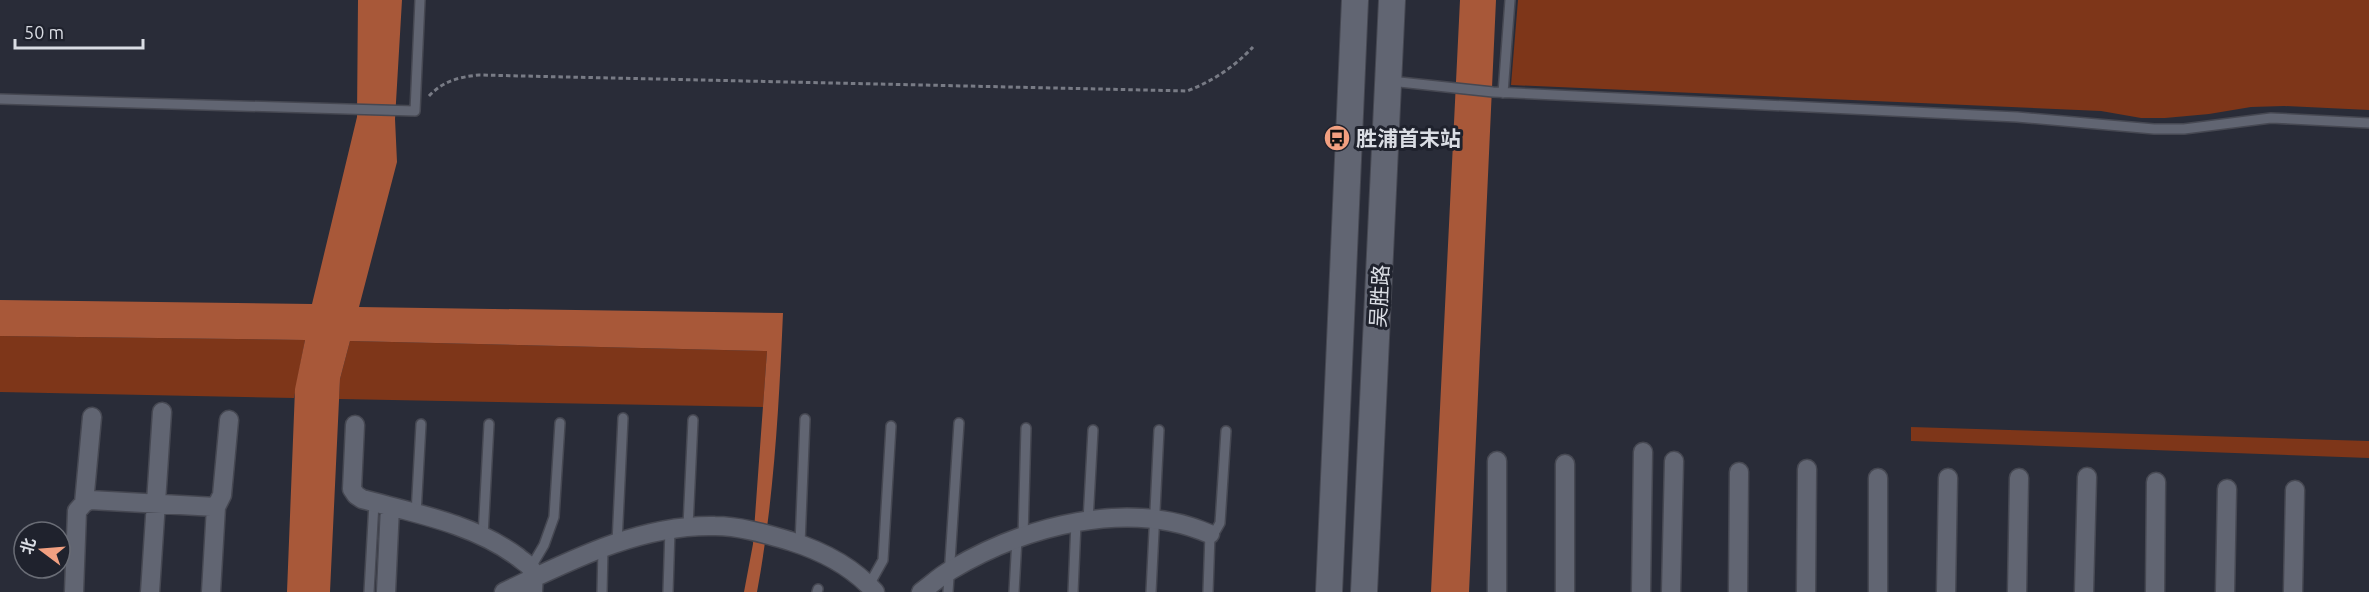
<svg xmlns="http://www.w3.org/2000/svg" width="2369" height="592" font-family="Ubuntu,'Noto Sans SC',sans-serif">
<rect width="100%" height="100%" fill="#292c38"/>
<path fill="#7e3619" d="M1518 0H2369V110L2284 106 2251 107 2209 114 2165 118H2141L2101 111 1511 85Z
M0 336 305 340 294 398 0 392Z
M350 341 767 351 763 407 339 399 340 379Z
M1911 427 2369 441V458L1911 441Z"/>
<path fill="#a85839" d="M358 0H402L395 119 397 162 359 307 783 313C779 406 774 500 757 592H744L753 544 767 351 350 341 340 379 330 592H287L295 389 305 340 0 336V300L312 304 357 117Z
M1460 0H1496L1469 592H1431Z"/>
<g fill="none" stroke-linecap="round" stroke-linejoin="round">
<defs>
<path id="service" d="M1390 81 1493 92 2017 117 2154 129H2184L2271 118 2369 123
M1503 93 1510 0
M0 99 415 111 420 0
M416 514 421 424
M1088 521 1093 430
M688 526 693 420
M483 536 489 424
M1023 537 1026 428
M617 543 623 418
M800 544 805 419
M531 567 544 545 554 517 560 423
M869 585 883 560 891 426
M369 592 374 503
M602 592 603 548
M668 592 670 529
M817 592 818 589
M948 592 959 423
M1014 592 1017 538
M1073 592 1076 523
M1151 592 1159 430
M1208 592 1210 534 1216 530 1220 523 1226 431"/>
<path id="minor" d="M355 425 352 489 356 495 362 499C414 513 474 524 518 557 522 561 529 564 531 569 535 576 533 584 533 592
M84 503 92 417
M74 592 77 511 84 503 90 500 216 507 222 495 229 420
M150 592 162 412
M211 592 216 507
M386 592 390 507
M504 592C569 561 640 524 715 526 740 526 766 534 790 541 822 551 853 567 875 592
M921 592C931 585 940 576 951 570 1025 526 1128 498 1210 534
M1497 592V461
M1565 592V464
M1641 592 1643 452
M1671 592 1674 461
M1738 592 1739 472
M1806 592 1807 469
M1878 592V478
M1946 592 1948 478
M2017 592 2019 478
M2084 592 2087 477
M2155 592 2156 482
M2225 592 2227 489
M2293 592 2295 490"/>
<path id="secondary" d="M1329 592 1355 0
M1364 592 1392 0"/>
</defs>
<use href="#service" stroke="#464852" stroke-width="12"/>
<use href="#minor" stroke="#464852" stroke-width="21"/>
<use href="#secondary" stroke="#464852" stroke-width="28"/>
<path stroke="#787b85" stroke-width="3" stroke-dasharray="4.5 3" stroke-linecap="butt" d="M429 96C443 81 459 77 479 75L1187 91C1213 81 1234 67 1253 47"/>
<use href="#service" stroke="#616572" stroke-width="9"/>
<use href="#minor" stroke="#616572" stroke-width="18"/>
<use href="#secondary" stroke="#616572" stroke-width="26"/>
</g>
<defs>
<symbol id="bus-disc" viewBox="-11 -11 22 22"><circle r="9.5" fill="#f2a081" stroke="#1f222d"/><path d="M-5-6H5V4H4V6H2V4H-2V6H-4V4H-5ZM-3.5-4V0h7V-4ZM-3.5 1.2v1.5H-2V1.2ZM2 1.2v1.5H3.5V1.2Z" fill="#111"/></symbol>
</defs>
<g fill-rule="evenodd">
<use href="#bus-disc" x="1322" y="123" width="30" height="30"/>
</g>
<g text-anchor="middle" dominant-baseline="central" stroke-width="6" stroke-linejoin="round" paint-order="stroke">
<g font-size="21" font-weight="bold" fill="#dadde4" stroke="#1f222d" text-anchor="start">
<text x="1356" y="138">胜浦首末站</text>
</g>
<g font-size="21" fill="#dadde4" stroke="#1f222d">
<text transform="translate(1379 296) rotate(-87)">吴胜路</text>
</g>
</g>
<g transform="translate(42 550) rotate(286)"><circle r="28" fill="#1f222d" stroke="#6a6d76" stroke-width="1.5"/>
<path d="M0-4.5L10 22L0 15L-10 22Z" fill="#f2a081"/>
<text y="-9" font-size="16" font-weight="bold" text-anchor="middle" fill="#dadde4">北</text>
</g>
<path d="M15 39v9h128v-9" fill="none" stroke="#dadde4" stroke-width="3"/>
<text x="24" y="39" font-size="18" fill="#dadde4" stroke="#1f222d" stroke-width="4.5" paint-order="stroke">50 m</text>
</svg>
